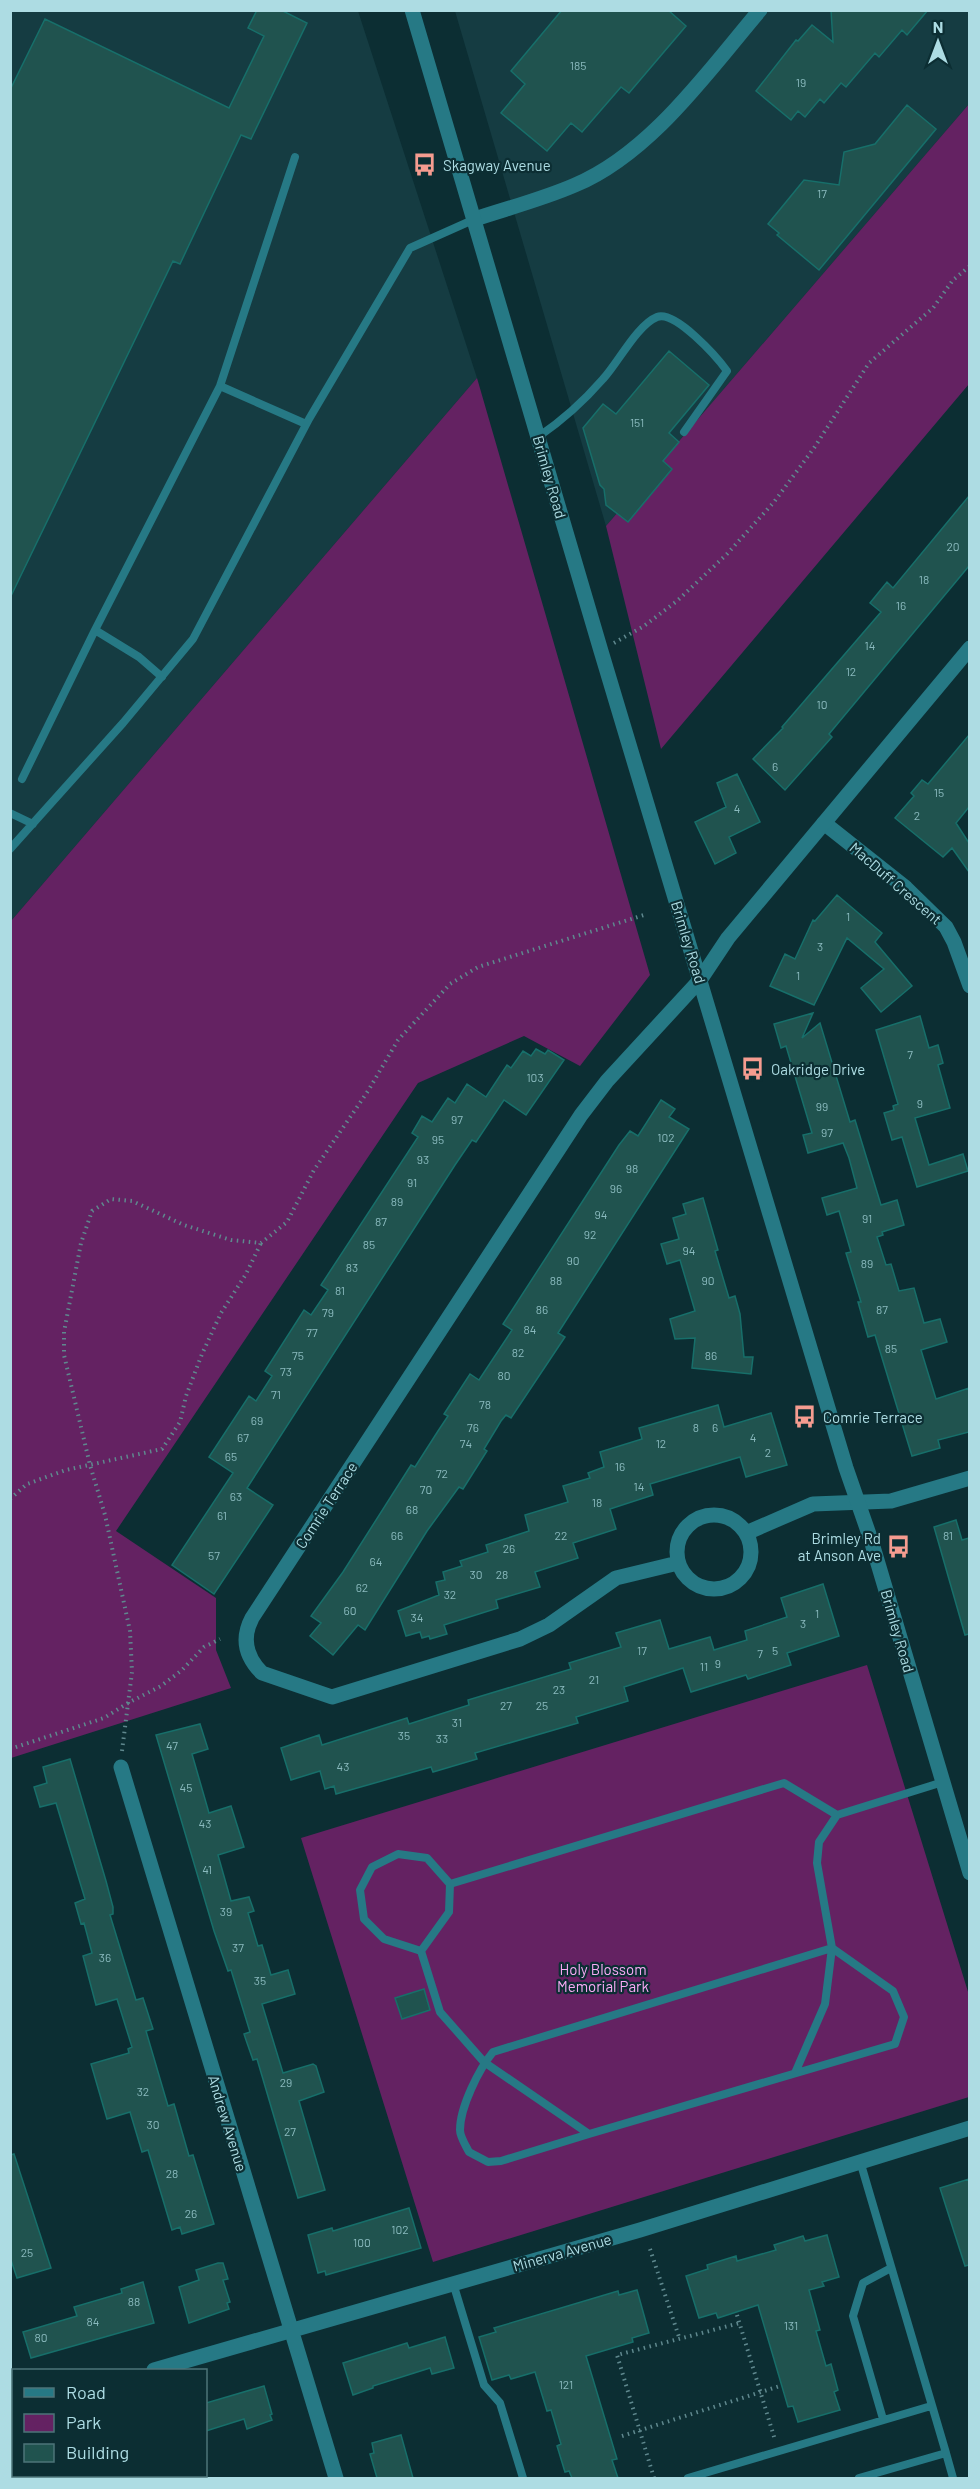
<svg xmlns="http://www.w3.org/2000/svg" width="980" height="2489" font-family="Barlow,sans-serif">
<rect width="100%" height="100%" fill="#0c2e33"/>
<path fill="#153c42" d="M11 11H358L477 378 11 921Z
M455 11H969V104L606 526Z"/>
<path fill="#642262" d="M969 104V384L661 749 606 526Z
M477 378 650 975 580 1066 524 1036 418 1083 116 1531 216 1598V1650L231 1688 11 1758V921Z
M867 1665 969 1995V2097L433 2262 301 1838Z"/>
<path fill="#20534f" stroke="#176f6a" stroke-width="1.5" d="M257 10H281L307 23 251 139 241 135 180 264 173 261 10 598V90L45 19 229 108 264 36 248 28Z
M562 10H668L686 26 629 93 621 87 582 132 571 123 547 151 501 113 525 84 511 71Z
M831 10H928L907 35 902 30 879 57 875 53 846 87 841 83 824 103 820 99 805 117 798 111 791 120 756 91 796 40 798 41 812 25 833 42Z
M907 105 936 129 819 270 777 235 779 233 768 224 804 180 839 185 844 152 875 144Z
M669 351 709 385 669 433 679 442 663 461 672 469 628 522 606 505 604 489 600 485 583 428 603 404 616 414Z
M969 496V566L829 734 832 737 785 790 753 759 783 728 782 727 881 612 870 603 887 582 893 588Z
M969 735V807L956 823 969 843V872L952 848 943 857 895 818 914 796 911 793 922 780 928 784Z
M737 774 760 822 729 837 736 853 715 864 695 822 726 807 717 783Z
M837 895 882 933 875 942 912 986 881 1012 861 988 884 969 847 938 814 1005 770 986 785 954 795 959 813 920 815 921Z
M813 1013 802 1038 820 1023 850 1122 855 1120 881 1205 897 1200 904 1225 882 1232 883 1235 877 1237 886 1265 891 1264 899 1291 914 1288 924 1323 940 1319 947 1342 921 1350 936 1399 969 1388V1432L938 1440 940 1448 912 1456 875 1335 868 1337 858 1302H861L846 1253 851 1252 839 1211 827 1215 822 1198 857 1188 849 1158 843 1143 808 1153 803 1135 812 1133 786 1046 781 1048 774 1024Z
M920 1016 929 1048 938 1045 943 1063 938 1065 950 1108 915 1118 929 1165 963 1154 968 1171 917 1187 902 1137 892 1140 884 1113 894 1110 893 1106 898 1104 876 1030Z
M536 1049 545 1054 548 1050 564 1060 526 1115 504 1100 476 1142 472 1140 455 1165 247 1488 273 1505 214 1594 172 1565 233 1473 209 1457 249 1396 256 1401 272 1376 265 1371 304 1310 311 1315 328 1290 321 1285 418 1137 412 1133 422 1116 432 1122 448 1098 455 1103 467 1084 486 1097 507 1065 511 1068 523 1051 531 1056Z
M661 1100 675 1109 669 1117 689 1129 558 1333 565 1337 511 1418 506 1415 501 1421 484 1449 487 1451 463 1489 459 1487 427 1531 365 1630 358 1625 333 1655 310 1636 321 1623 311 1616 343 1572 411 1465 415 1467 438 1431 448 1416 444 1414 470 1374 479 1380 512 1330 503 1324 619 1145 630 1131 638 1136Z
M703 1198 718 1250 715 1251 729 1298 735 1296 740 1314 744 1357H753L751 1374 692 1368 695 1338 675 1339 670 1319 695 1311 680 1260 667 1264 661 1244 679 1239 673 1218 686 1214 683 1204Z
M718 1405 724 1427 771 1413 787 1465 746 1477 740 1457 650 1484 653 1495 610 1509 616 1529 573 1543 578 1558 535 1572 540 1587 496 1600 498 1608 444 1625 447 1634 430 1639 429 1636 422 1638 420 1632 406 1636 398 1611 439 1595 436 1582 445 1580 443 1572 462 1566 460 1561 488 1552 486 1545 529 1531 525 1515 568 1502 563 1486 590 1478 588 1473 604 1467 600 1452 642 1439 639 1428Z
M956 1520 962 1540 969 1538V1634L965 1635 934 1527Z
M823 1584 839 1636 787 1653 791 1665 748 1679 746 1675 691 1692 683 1668 624 1687 628 1701 576 1717 578 1723 475 1753 477 1759 433 1772 431 1767 336 1794 334 1786 325 1789 320 1771 291 1780 281 1748 319 1735 322 1745 407 1718 409 1724 469 1705 468 1700 571 1669 569 1663 621 1647 616 1633 660 1620 669 1649 710 1637 714 1650 747 1640 745 1631 787 1617 781 1598Z
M200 1724 208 1749 192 1754 209 1813 231 1806 244 1847 218 1855 231 1901 249 1897 254 1911 248 1913 258 1946 262 1945 271 1975 288 1970 295 1994 262 2004 283 2073 313 2064 316 2066 324 2092 299 2101 325 2190 298 2198 257 2059 253 2060 246 2040 244 2034 250 2032 231 1970 228 1971 214 1931 156 1735Z
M70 1759 106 1881 113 1907V1914L110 1915 136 2000 143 1998 153 2029 146 2031 168 2106 174 2104 189 2156 193 2155 214 2224 182 2234 180 2227 172 2230 148 2150 142 2152 130 2112 107 2119 91 2064 129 2053 128 2049 132 2047 117 1999 96 2005 83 1956 92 1953 84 1923 81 1924 75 1903 85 1899 56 1803 40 1807 34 1787 47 1783 43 1767Z
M424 1989 430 2010 402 2019 395 1998Z
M14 2154 51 2268 17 2278 10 2257V2155Z
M969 2179V2265L965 2266 940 2188Z
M409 2208 421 2248 326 2275 325 2271 318 2273 308 2235 332 2228 333 2231Z
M827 2235 839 2277 822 2282 824 2286 809 2290 820 2330 816 2331 826 2366 831 2364 838 2390 834 2392 840 2410 798 2422 793 2406 788 2407 758 2305 718 2318 716 2313 699 2318 686 2276 708 2269 707 2265 736 2256 737 2261 776 2250 774 2245 803 2236 805 2241Z
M218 2263H223L228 2279 223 2280 230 2302 227 2303 229 2309 189 2323 179 2287 199 2280 196 2270Z
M143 2282 154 2323 31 2358 23 2332 77 2316 74 2307 122 2293 121 2289Z
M637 2290 649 2333 632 2338 633 2342 586 2356 617 2459 612 2460 618 2478H572L569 2471 565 2472 557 2446 561 2444 551 2410 547 2411 535 2372 511 2379 509 2375 492 2380 479 2337 496 2332 494 2328 618 2291 619 2295Z
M445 2337 454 2368 432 2374 430 2368 373 2386V2388L353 2395 343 2363 407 2343 409 2348Z
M264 2386 272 2414 270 2415 272 2420 247 2429 244 2419 206 2431V2403Z
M401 2435 413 2478H377L370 2454 374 2453 372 2443Z"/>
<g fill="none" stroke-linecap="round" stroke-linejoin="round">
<path stroke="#5f888e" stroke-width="4" stroke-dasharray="1.5 4.5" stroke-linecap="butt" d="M614 643 644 626 677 601 727 554 774 502 814 448 869 363 933 308 953 280 970 266
M10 1499 27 1484 66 1470 162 1449 180 1422 186 1396 202 1354 221 1313 246 1274 261 1243
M10 1749 104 1718 128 1703 161 1686 182 1670 204 1647 220 1639
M122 1751 132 1672 130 1631 105 1515 90 1465 64 1355V1332L81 1243 92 1211 111 1199 132 1201 184 1225 231 1240 261 1243 287 1222 314 1170 368 1091 398 1040 450 984 478 967 644 915
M650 2249 680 2340
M737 2315 775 2440
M622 2436 780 2386
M654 2478 617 2355 740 2323"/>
<path stroke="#267985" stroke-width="8" d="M220 386 306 424
M538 437C563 420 583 402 603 379 618 363 637 325 657 317 675 310 717 357 727 371L684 432
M95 630 220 386 295 157
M22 779 95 630 139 657 162 677
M10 813 33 824
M10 849 123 723 193 639 309 419 410 248 475 219
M421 1951 449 1912 450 1884
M795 2073 825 2004 832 1948 817 1863 819 1842 837 1815
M589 2134 501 2161 488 2162 469 2152C466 2146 460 2137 460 2130 460 2107 479 2069 493 2052L832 1948 893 1991 904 2017 895 2044 589 2134 484 2062 440 2012 421 1951 384 1939 364 1919 360 1890 372 1867 398 1854 427 1858 450 1884 784 1783 837 1815 943 1782
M453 2283 484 2385 500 2403 523 2478
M883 2419 853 2316 863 2283 891 2268
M946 2453 953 2478
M688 2478 931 2406
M859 2478 946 2453 860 2161"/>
<path stroke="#267985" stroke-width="15" d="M475 219C508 208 543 199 575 185 651 153 708 71 760 10
M824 823 906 888 946 927 954 942 970 986
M677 1552a37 37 0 1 1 74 0a37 37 0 1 1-74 0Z
M746 1533 813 1504 891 1501 970 1478
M678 1563 616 1578 549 1625 520 1639 332 1697 262 1673C246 1657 241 1639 252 1618L581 1115 607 1081 700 980
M121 1767 336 2478
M154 2370 640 2230 970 2128
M10 2413 14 2412
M10 2448 14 2458
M19 2476 20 2478"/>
<path stroke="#267985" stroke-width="15" d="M412 10 601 651 846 1468 871 1540 970 1873
M700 980 728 938 970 648"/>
</g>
<defs>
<symbol id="bus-bare" viewBox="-9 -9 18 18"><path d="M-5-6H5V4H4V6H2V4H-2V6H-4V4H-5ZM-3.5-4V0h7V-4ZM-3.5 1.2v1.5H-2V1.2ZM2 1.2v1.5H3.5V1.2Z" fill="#f59c90" stroke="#0c2e33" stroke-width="2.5" paint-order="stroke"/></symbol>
</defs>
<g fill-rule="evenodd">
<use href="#bus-bare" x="408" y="148" width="33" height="33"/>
<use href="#bus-bare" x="736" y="1052" width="33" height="33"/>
<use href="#bus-bare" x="788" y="1400" width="33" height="33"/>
<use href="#bus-bare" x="882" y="1530" width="33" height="33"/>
</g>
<g text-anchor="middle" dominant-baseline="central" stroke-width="4.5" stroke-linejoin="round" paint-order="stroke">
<g font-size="12" fill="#8ababe">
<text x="578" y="65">185</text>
<text x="801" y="82">19</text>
<text x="822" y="193">17</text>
<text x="637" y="422">151</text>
<text x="953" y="546">20</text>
<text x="924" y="579">18</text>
<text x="901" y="605">16</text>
<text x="870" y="645">14</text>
<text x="851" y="671">12</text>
<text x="822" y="704">10</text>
<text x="775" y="766">6</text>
<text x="939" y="792">15</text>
<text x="737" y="808">4</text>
<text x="917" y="815">2</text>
<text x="848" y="916">1</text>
<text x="820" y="946">3</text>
<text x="798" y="975">1</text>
<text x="910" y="1054">7</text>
<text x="535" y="1077">103</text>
<text x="920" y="1103">9</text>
<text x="822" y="1106">99</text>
<text x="457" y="1119">97</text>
<text x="827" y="1132">97</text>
<text x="666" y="1137">102</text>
<text x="438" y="1139">95</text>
<text x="423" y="1159">93</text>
<text x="632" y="1168">98</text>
<text x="412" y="1182">91</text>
<text x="616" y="1188">96</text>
<text x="397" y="1201">89</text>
<text x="601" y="1214">94</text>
<text x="867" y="1218">91</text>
<text x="381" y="1221">87</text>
<text x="590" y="1234">92</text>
<text x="369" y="1244">85</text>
<text x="689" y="1250">94</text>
<text x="573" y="1260">90</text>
<text x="867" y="1263">89</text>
<text x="352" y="1267">83</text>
<text x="556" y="1280">88</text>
<text x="708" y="1280">90</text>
<text x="340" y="1290">81</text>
<text x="542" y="1309">86</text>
<text x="882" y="1309">87</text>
<text x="328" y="1312">79</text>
<text x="530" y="1329">84</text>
<text x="312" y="1332">77</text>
<text x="891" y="1348">85</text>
<text x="518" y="1352">82</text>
<text x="298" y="1355">75</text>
<text x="711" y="1355">86</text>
<text x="286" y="1371">73</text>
<text x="504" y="1375">80</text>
<text x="276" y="1394">71</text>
<text x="485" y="1404">78</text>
<text x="257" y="1420">69</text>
<text x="473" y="1427">76</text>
<text x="696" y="1427">8</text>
<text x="715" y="1427">6</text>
<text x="243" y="1437">67</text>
<text x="753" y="1437">4</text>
<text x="466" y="1443">74</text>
<text x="661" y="1443">12</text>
<text x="768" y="1452">2</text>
<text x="231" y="1456">65</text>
<text x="620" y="1466">16</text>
<text x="442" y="1473">72</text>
<text x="639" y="1486">14</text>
<text x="426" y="1489">70</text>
<text x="236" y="1496">63</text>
<text x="597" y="1502">18</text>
<text x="412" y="1509">68</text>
<text x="222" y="1515">61</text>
<text x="397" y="1535">66</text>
<text x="561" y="1535">22</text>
<text x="948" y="1535">81</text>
<text x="509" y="1548">26</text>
<text x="214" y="1555">57</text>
<text x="376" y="1561">64</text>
<text x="476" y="1574">30</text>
<text x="502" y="1574">28</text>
<text x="362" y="1587">62</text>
<text x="450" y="1594">32</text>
<text x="350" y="1610">60</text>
<text x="817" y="1613">1</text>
<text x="417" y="1617">34</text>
<text x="803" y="1623">3</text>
<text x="642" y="1650">17</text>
<text x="775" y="1650">5</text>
<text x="760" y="1653">7</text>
<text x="718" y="1663">9</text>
<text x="704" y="1666">11</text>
<text x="594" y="1679">21</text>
<text x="559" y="1689">23</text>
<text x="506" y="1705">27</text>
<text x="542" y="1705">25</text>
<text x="457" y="1722">31</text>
<text x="404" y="1735">35</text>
<text x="442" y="1738">33</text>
<text x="172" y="1745">47</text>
<text x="343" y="1766">43</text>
<text x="186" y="1787">45</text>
<text x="205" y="1823">43</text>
<text x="207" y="1869">41</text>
<text x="226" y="1911">39</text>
<text x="238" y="1947">37</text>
<text x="105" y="1957">36</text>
<text x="260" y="1980">35</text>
<text x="286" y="2082">29</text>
<text x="143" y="2091">32</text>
<text x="153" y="2124">30</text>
<text x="290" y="2131">27</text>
<text x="172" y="2173">28</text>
<text x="191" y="2213">26</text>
<text x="400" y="2229">102</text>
<text x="362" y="2242">100</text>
<text x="27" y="2252">25</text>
<text x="134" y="2301">88</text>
<text x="93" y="2321">84</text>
<text x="791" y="2325">131</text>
<text x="41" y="2337">80</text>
<text x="566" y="2384">121</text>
</g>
<g font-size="15" fill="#addce3" stroke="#0c2e33" text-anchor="start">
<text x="443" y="165">Skagway Avenue</text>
<text x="771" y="1069">Oakridge Drive</text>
<text x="823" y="1417">Comrie Terrace</text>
<text x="881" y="1538" text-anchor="end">Brimley Rd<tspan x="881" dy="17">at Anson Ave</tspan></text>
</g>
<g font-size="15" fill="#addce3" stroke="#0c2e33">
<text transform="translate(550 477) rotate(74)">Brimley Road</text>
<text transform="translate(896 883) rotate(41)">MacDuff Crescent</text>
<text transform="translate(689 942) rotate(73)">Brimley Road</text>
<text transform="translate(326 1505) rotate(-57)">Comrie Terrace</text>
<text transform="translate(898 1631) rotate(74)">Brimley Road</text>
<text transform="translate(228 2123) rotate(73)">Andrew Avenue</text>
<text transform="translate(562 2252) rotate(-16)">Minerva Avenue</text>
</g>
<g font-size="15" fill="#faabf6" stroke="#0c2e33">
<text x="603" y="1969">Holy Blossom<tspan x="603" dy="17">Memorial Park</tspan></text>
</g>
</g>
<rect width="980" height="2489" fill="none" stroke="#addce3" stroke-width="24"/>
<rect x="12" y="2369" width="195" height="108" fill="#0c2e33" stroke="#4c7479" stroke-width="1.5"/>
<rect x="24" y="2388" width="30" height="9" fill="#267985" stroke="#4c7479" stroke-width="1.5"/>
<text x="66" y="2399" font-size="18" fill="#addce3">Road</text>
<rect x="24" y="2414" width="30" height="18" fill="#642262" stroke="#4c7479" stroke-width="1.5"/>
<text x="66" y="2429" font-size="18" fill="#addce3">Park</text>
<rect x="24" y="2444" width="30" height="18" fill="#20534f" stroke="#4c7479" stroke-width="1.5"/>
<text x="66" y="2459" font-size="18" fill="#addce3">Building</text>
<g transform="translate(938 42)" stroke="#0c2e33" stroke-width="4.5" paint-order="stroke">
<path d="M0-4.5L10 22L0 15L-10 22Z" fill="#addce3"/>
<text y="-9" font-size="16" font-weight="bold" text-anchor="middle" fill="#addce3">N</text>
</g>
</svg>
